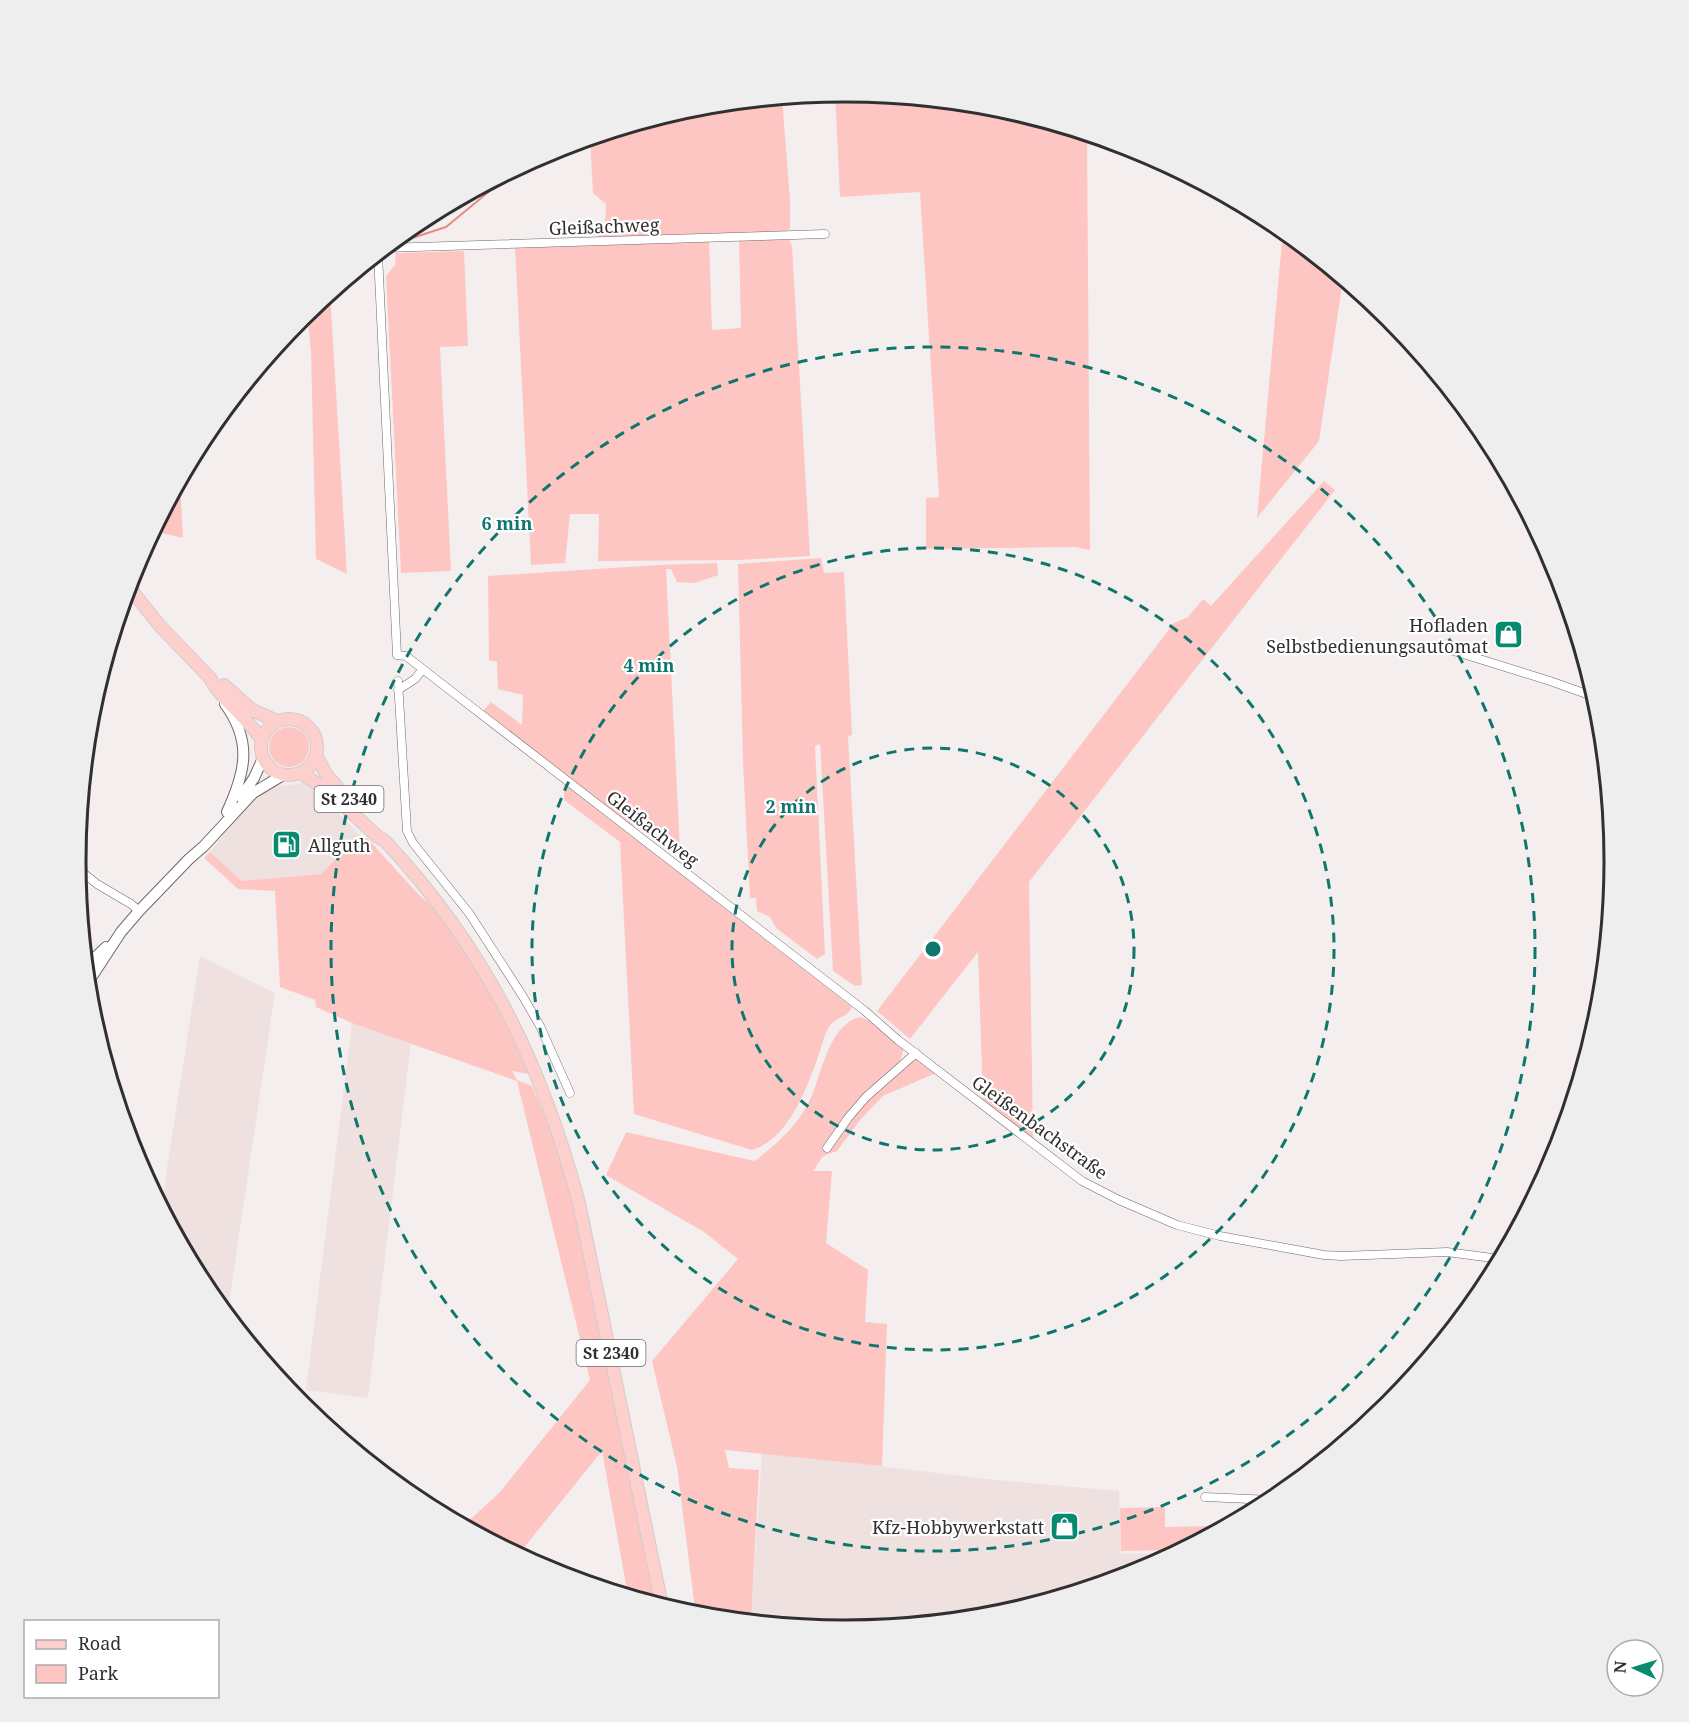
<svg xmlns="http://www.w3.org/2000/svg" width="1689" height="1722" font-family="'Noto Serif',serif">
<rect width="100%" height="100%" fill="#f4efee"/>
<path fill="#efe1e0" d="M302 783 308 784 319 791 322 796 360 835 321 874 242 881 210 852 246 804 269 788Z
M200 956 275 993 227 1316 204 1288 161 1207Z
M352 1023 411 1042 368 1398 306 1390Z
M762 1452 996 1480 1119 1491 1121 1554 1175 1553 1139 1572 994 1616 844 1630 751 1621Z"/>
<path fill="#fdc6c3" d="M835 92H845L995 106 1087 134 1090 550 1075 547 926 549V498L939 497 920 192 840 197Z
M782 98 790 200V228L787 231 595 240 605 222 606 204 593 193 590 138 695 106Z
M1283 230 1343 279 1319 441 1257 518Z
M778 238 789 239 792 246 810 556 739 560 598 561 599 514H570L565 563 531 565 515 247 709 240 712 330 741 328 739 239Z
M464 251 468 346 440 347 451 571 401 573 386 276 395 265 396 253Z
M330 292 347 574 316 559 311 351 307 312Z
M180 479 183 538 153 531Z
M1324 481 1335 490 1029 882 1033 1139 983 1102 978 952 910 1039 877 1011 1174 623 1188 617 1203 599 1211 606Z
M821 558 824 573 844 572 852 735 848 736 862 985 855 986 833 971 820 744 815 746 825 954 817 959 776 928 770 917 757 911 756 898H750L743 762 738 564Z
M717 563 718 575 695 583 677 582 671 569H666L680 851 633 818V829L483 711 491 702 522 725 523 695 498 689 497 662 489 660 488 576 658 565Z
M269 747a20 20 0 1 1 40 0a20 20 0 1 1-40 0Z
M564 784 852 1007C848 1017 838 1017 831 1024 825 1031 822 1045 819 1054 807 1088 789 1139 752 1150L634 1114 620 842 564 800Z
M360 835 368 839 420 896 431 905 446 923 480 973 506 1020 529 1074 512 1071 517 1080 532 1086 558 1148 573 1204 656 1604 628 1596 602 1451 518 1555 463 1526 500 1492 590 1380 517 1081 352 1023 316 1007 315 1000 280 987 275 891 238 889 204 858 210 852 242 881 321 874Z
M860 1017 873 1022 904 1048 900 1061 906 1065 916 1058 936 1073 883 1096 861 1119 837 1151 823 1156 813 1171H832L826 1243 868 1270 865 1322 887 1324 882 1466 725 1450 729 1468 759 1470 751 1621 696 1616 677 1467 652 1361 738 1259 704 1232 606 1175 626 1132 755 1161C775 1145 796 1127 808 1104 822 1077 827 1025 860 1017Z
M1165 1507V1527L1210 1526 1211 1534 1181 1550 1121 1551 1120 1508Z"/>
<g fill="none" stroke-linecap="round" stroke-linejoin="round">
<path stroke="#e88985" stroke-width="2" d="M393 241 409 239 446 227 520 166"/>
<defs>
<path id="street" d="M384 248 825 234
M378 254 397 655 406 656 442 684 865 1011 898 1040 1082 1181 1119 1200 1177 1225 1220 1236 1324 1255 1341 1256 1447 1252 1500 1259
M1444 648 1550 681 1595 697
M398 681 407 831 413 843 469 913 522 995 540 1026 570 1093
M398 690 415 679 422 670
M76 867 97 884 131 904 139 911
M827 1148 848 1118 866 1097 916 1053
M1205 1497 1273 1500"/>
<path id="secondary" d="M225 704C253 742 245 773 227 812
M241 797 254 778 263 758
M85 967 106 947
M87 984 121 932 139 911 189 859 204 846 253 793 283 775"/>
<path id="primary" d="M128 586 160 626 210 678C220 699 247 717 261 739
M224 685 252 710 277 721
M261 747a28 28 0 1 1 56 0a28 28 0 1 1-56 0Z
M316 755 326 774 347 798
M300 773 325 788 378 837 385 841C486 949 541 1062 579 1203L662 1606"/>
</defs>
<use href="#street" stroke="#6d6968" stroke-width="9"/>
<use href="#secondary" stroke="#6d6968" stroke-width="12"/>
<use href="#primary" stroke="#cecdcd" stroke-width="14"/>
<use href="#street" stroke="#fff" stroke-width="8"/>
<use href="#secondary" stroke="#fff" stroke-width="10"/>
<use href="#primary" stroke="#fdd0cd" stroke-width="12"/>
</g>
<g fill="none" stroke="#0f766e" stroke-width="3" stroke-dasharray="10 8">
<circle cx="933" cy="949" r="201"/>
<circle cx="933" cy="949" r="401"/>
<circle cx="933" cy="949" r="602"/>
</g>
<defs>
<symbol id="shop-square" viewBox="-11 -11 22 22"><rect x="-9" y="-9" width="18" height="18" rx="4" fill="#078b70" stroke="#fff"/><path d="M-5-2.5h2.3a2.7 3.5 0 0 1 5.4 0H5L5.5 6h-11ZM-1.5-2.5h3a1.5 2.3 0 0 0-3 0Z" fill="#fff"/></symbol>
<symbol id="fuel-square" viewBox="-11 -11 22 22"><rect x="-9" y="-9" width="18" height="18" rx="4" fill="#078b70" stroke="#fff"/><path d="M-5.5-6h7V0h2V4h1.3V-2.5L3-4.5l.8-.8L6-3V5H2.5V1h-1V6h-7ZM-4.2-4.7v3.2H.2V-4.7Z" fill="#fff"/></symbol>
</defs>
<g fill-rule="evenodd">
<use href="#shop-square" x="1492" y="618" width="33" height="33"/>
<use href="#fuel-square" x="270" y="828" width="33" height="33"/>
<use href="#shop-square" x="1048" y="1510" width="33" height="33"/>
</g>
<g text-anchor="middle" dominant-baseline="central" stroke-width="4.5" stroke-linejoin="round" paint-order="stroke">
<g fill="#fff" stroke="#6f6d6d" stroke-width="1.5">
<rect x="314.5" y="786" width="69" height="26" rx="4.5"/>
<rect x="576.5" y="1340" width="69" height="26" rx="4.5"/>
</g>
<g font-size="16" font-weight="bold" fill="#312f2f">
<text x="349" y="799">St 2340</text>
<text x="611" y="1353">St 2340</text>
</g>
<g font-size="18" fill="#312f2f" stroke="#fff">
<text transform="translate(604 226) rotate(-2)">Gleißachweg</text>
<text transform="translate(653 828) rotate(38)">Gleißachweg</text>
<text transform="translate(1040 1127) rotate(36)">Gleißenbachstraße</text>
</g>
<g font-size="18" fill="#312f2f" stroke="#fff" text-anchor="end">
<text x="1488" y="625">Hofladen<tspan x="1488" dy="21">Selbstbedienungsautomat</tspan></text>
<text x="308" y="845" text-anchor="start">Allguth</text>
<text x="1044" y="1527">Kfz-Hobbywerkstatt</text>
</g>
</g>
<path d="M0 0H1689V1722H0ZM86 861a759 759 0 1 1 1518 0a759 759 0 1 1-1518 0Z" fill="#efeeee" fill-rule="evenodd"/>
<path fill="none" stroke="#312f2f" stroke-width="3" d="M86 861a759 759 0 1 1 1518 0a759 759 0 1 1-1518 0Z"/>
<circle cx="933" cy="949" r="9" fill="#0f766e" stroke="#fff" stroke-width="3"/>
<g font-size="18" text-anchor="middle" font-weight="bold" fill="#0f766e" stroke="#fff" stroke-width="4.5" stroke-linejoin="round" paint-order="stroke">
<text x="507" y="530">6 min</text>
<text x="649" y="672">4 min</text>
<text x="791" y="813">2 min</text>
</g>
<rect x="24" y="1620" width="195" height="78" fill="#ffffff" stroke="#adacac" stroke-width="1.5"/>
<rect x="36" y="1640" width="30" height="9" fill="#fdd0cd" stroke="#adacac" stroke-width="1.5"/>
<text x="78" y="1650" font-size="18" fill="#312f2f">Road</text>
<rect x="36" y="1665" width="30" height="18" fill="#fdc6c3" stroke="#adacac" stroke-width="1.5"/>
<text x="78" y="1680" font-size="18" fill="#312f2f">Park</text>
<g transform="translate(1635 1668) rotate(274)"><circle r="28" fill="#ffffff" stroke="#adacac" stroke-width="1.5"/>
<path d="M0-4.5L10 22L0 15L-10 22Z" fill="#078b70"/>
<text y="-9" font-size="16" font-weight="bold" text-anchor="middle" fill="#312f2f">N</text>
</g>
</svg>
